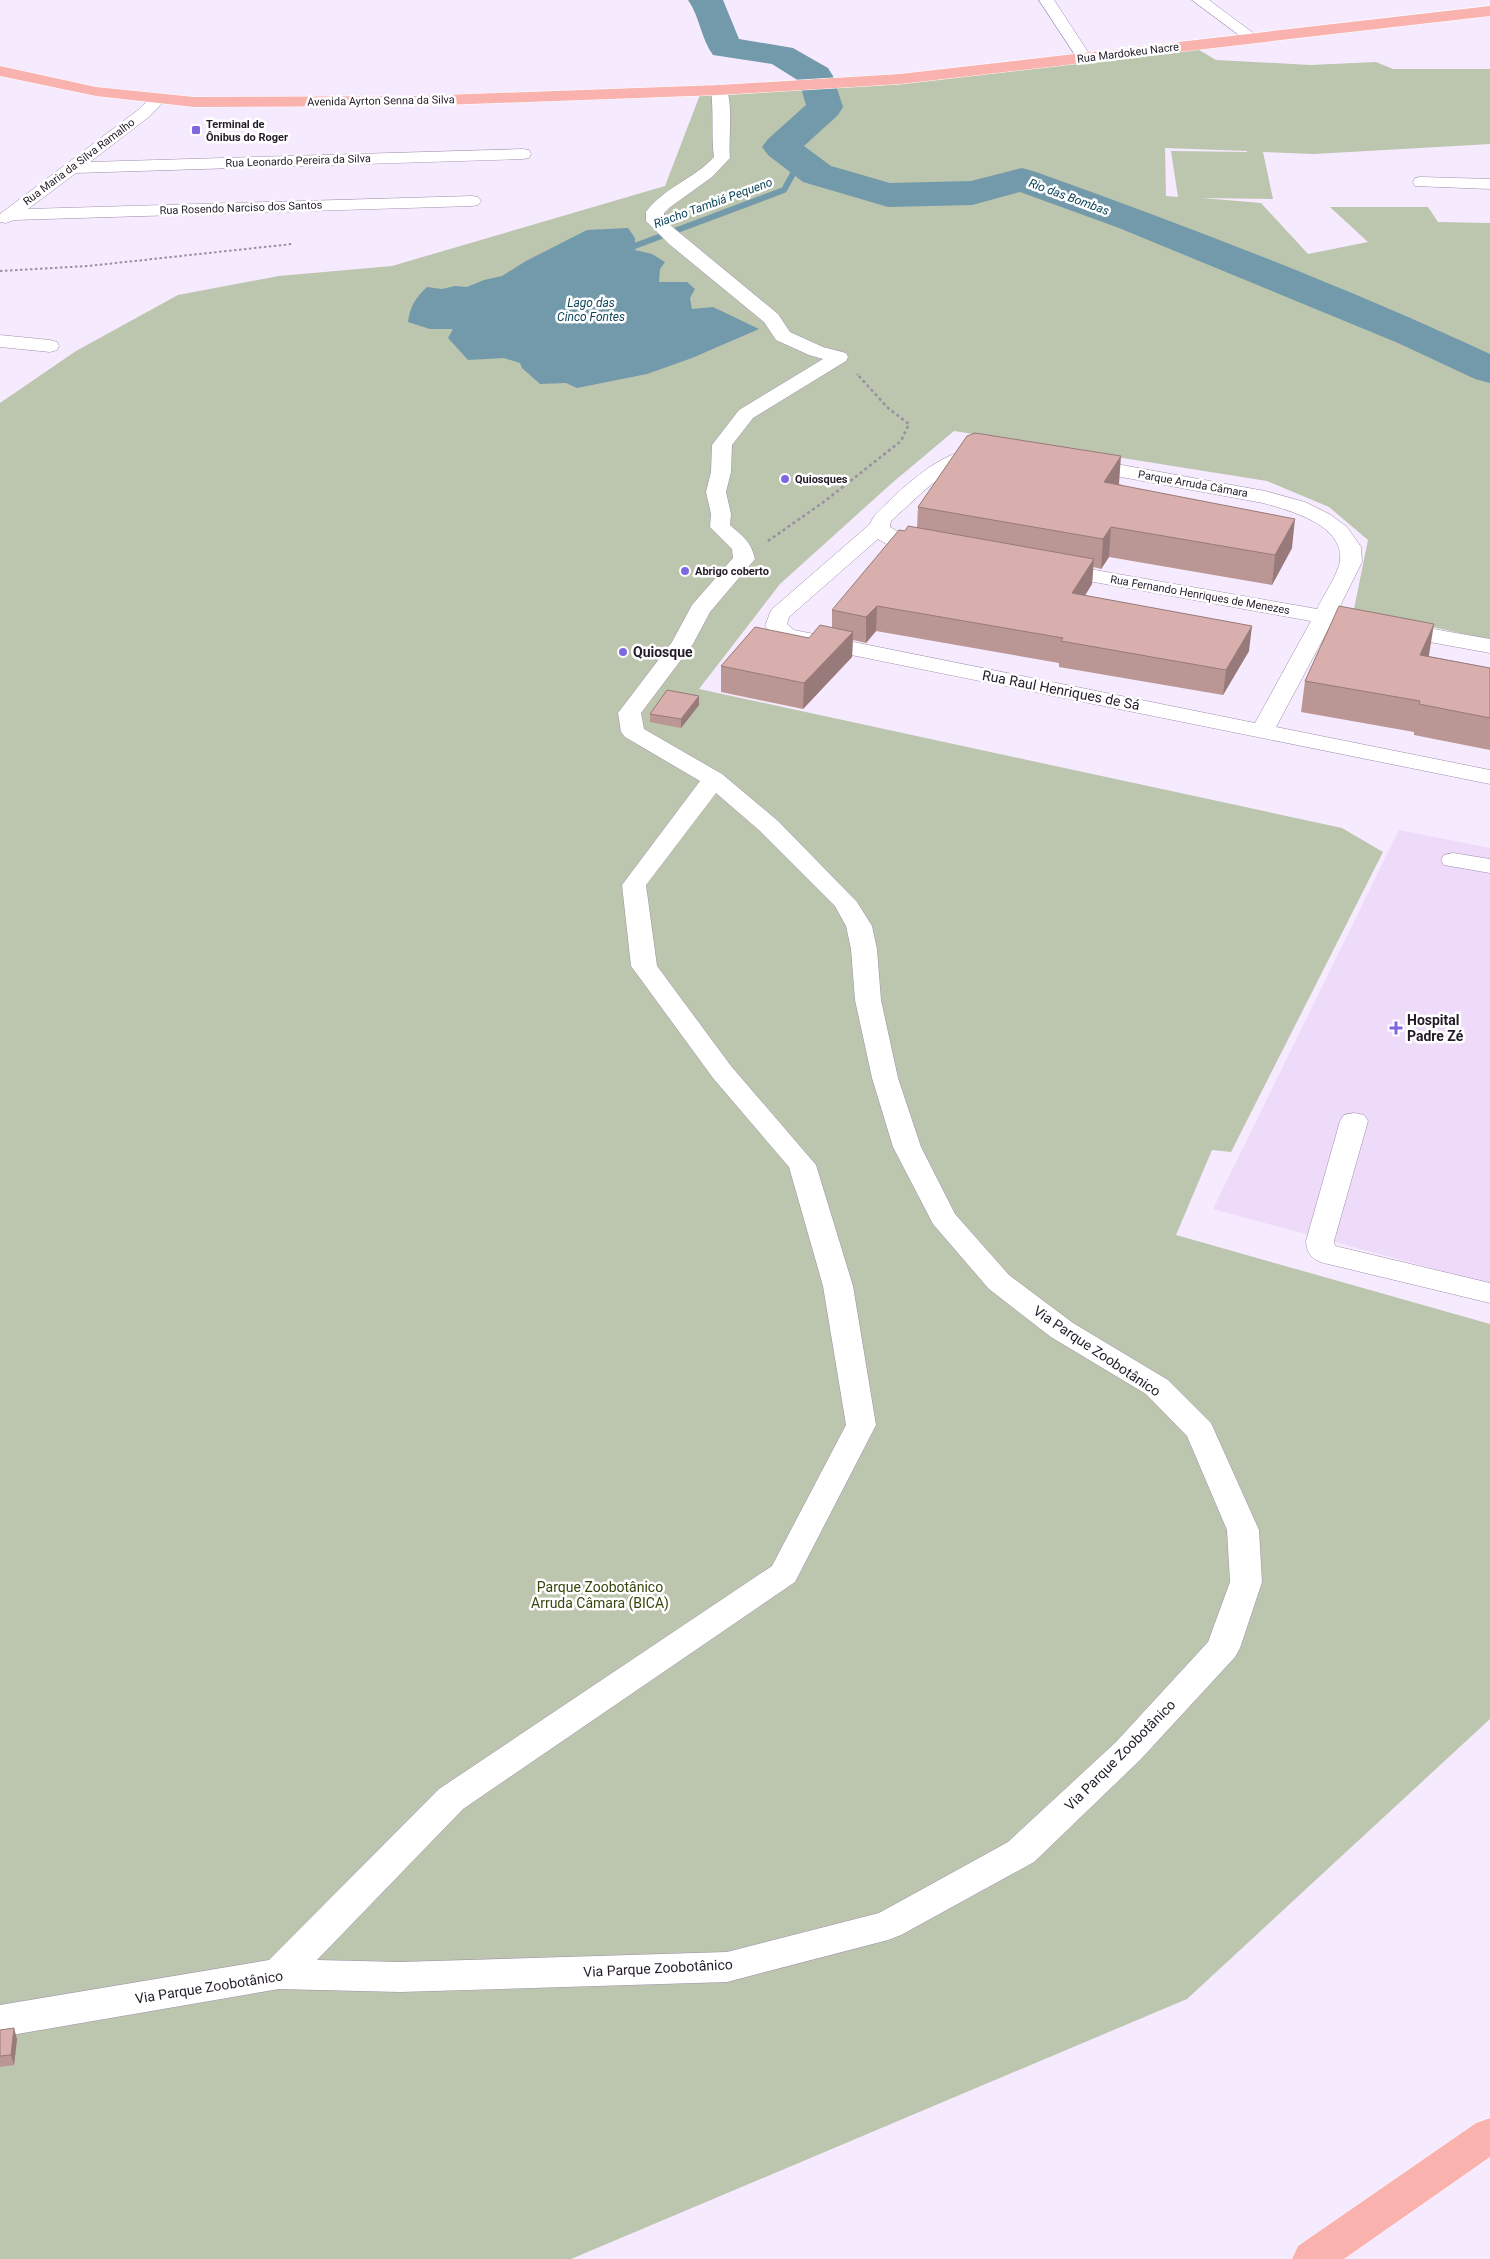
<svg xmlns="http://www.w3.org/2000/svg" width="1490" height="2259" font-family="Roboto,sans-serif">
<rect width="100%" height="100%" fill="#f6eafe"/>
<path fill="#eedbfa" d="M1399 830 1490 848V1284L1213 1209Z"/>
<path fill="#bcc5ae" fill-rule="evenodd" d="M1194 47 1216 60 1310 65 1376 62 1393 69H1490V144L1314 154 1263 152 1273 199 1202 198 1261 203 1308 254 1368 242 1330 207H1428L1438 222 1490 223V640L1354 609 1368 540 1329 507 1267 481 954 431 892 483 780 584 699 689 1342 828 1383 852 1231 1152 1212 1150 1176 1235 1490 1324V1719L1187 1999 571 2259H0V403L76 351 178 295 279 276 392 266 665 186 703 87 874 83ZM1165 148 1247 151V152L1171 151 1178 197 1166 196Z"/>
<path fill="#729aab" d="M628 228 635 238V250L652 254 665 262 660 269 659 282H687L695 289 690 298 692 309 713 307 759 329 692 358 647 374 577 388 566 383 540 384 522 368 520 363 504 358 468 360 448 338 453 329H430L408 322C410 307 415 298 427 287L442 289 455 286 467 287 484 280 502 276 526 261 587 230Z"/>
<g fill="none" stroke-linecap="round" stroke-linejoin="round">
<path stroke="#729aab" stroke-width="6" d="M624 250 784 190 800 161"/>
<path fill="#729aab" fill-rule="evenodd" d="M688 0H723L739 39 793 48 828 68 833 76 843 107 838 115 804 146 831 166 890 183 971 181 1022 168 1036 172C1189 227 1342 285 1490 354V383L1475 379 1398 343 1119 228 1020 192 972 205 888 207 803 182 768 155 762 147 768 139 806 105 799 81 772 64 713 55C701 39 700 17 688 0Z"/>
<defs>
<path id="minor" d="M1039 0H1054L1092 58 1089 61H1079Z
M1192 0H1209L1260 38 1257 41H1247Z
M719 85 725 87C734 100 728 140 730 158L712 177 669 208 664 213V220L778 314 790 332 823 347 846 353 848 357 846 361 753 418 732 445 731 472 726 492 731 514 730 525C743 537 751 541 755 559L710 612 693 644 641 713 644 729 722 774 778 821 857 902 872 926 877 949 881 1000 898 1078 921 1147 955 1214 1009 1275 1073 1323 1168 1380 1211 1423 1259 1530 1262 1582 1240 1648 1235 1657 1140 1760 1034 1862 901 1935 888 1940 727 1982 400 1992 279 1989 0 2037V2005L269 1960 439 1789 772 1566 846 1425 823 1286 789 1167 713 1078 631 966 622 885 700 781 625 737 621 732 618 713 672 642 692 605 733 558 732 549 710 527 711 514 706 492 711 472 712 445 739 410 823 359 809 355 776 340 764 322 669 244 646 221V212C663 188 694 179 714 157 711 135 714 113 711 90L713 87ZM716 793 760 831 835 906 846 926 851 949 855 1000 872 1078 893 1147 933 1224 989 1289 1051 1337 1146 1394 1187 1436 1227 1530 1230 1582 1208 1642 1116 1742 1008 1842 879 1913 727 1952 400 1962 317 1960 463 1809 795 1582 876 1425 853 1286 816 1165 731 1066 657 966 646 885Z
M157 95 163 97 165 100 150 116 90 162 523 149 529 150 531 154 529 158 523 159 76 173 28 209 472 196 478 197 481 201 478 205 472 206 14 220 6 223 0 222V214L138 110 151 97Z
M1421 177 1490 179V189L1415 186 1413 182 1415 178Z
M0 335 50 340 57 342 59 346 57 350 50 352 0 347Z
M984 445 991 447 994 451 991 455C943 467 927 489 891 521L890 527 908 537 936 543 939 547 936 551C920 556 892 549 878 539L789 617 787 624 794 630 1255 723 1311 621 1055 575 1047 574 1044 569 1047 564 1055 563 1317 609C1323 596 1339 573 1340 560 1344 525 1289 510 1263 503L1083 470 1076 468 1073 464 1076 460 1083 458 1265 491 1305 502 1331 515 1347 527 1361 547 1362 562 1337 612 1490 639V653L1331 624 1276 727 1490 770V784L787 642C778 639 771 634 765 626L771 610 870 524C874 513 884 507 892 498 922 471 943 453 984 445Z
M1453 853 1490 859V873L1444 865 1441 860 1444 855Z
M1354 1113 1364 1115 1368 1121 1334 1241 1335 1246 1490 1283V1303L1328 1264C1314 1261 1307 1256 1306 1241L1340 1121 1344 1115Z"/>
<path id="major" d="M1490 6V16L900 84 719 95 417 106 194 107 96 96 0 76V66L96 87 194 97 417 96 719 85 900 74Z
M1490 2118V2157L1344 2259H1292L1298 2246 1476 2123Z"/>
</defs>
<use href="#minor" stroke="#9f8eab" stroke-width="1"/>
<use href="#major" stroke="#fff" stroke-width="1"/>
<path stroke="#998fa0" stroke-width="2" stroke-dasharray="2.5 2.5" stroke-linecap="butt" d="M0 271 88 266 292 244
M857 374 858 375"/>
<path stroke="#998fa0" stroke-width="2.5" stroke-dasharray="3 3" stroke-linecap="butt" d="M768 541 825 501 901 441 909 424 888 408 857 374"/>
<use href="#minor" fill="#fff" fill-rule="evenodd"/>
<use href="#major" fill="#fab2ae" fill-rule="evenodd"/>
</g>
<path fill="#ba9695" d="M1119 484 1292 548 1272 585 1109 557 1101 569 1093 567 1092 584 1085 595 1249 651 1223 695 1059 667V663L876 631 866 643 853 640 852 657 803 709 721 692V666L809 638 832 628V610L905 531 917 528 918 507Z
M1429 655 1428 656 1490 668V750L1414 735V732L1301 712 1305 681Z
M699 696V705L681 728 650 722V714Z
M0 2030 17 2039 14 2065 0 2067Z"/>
<path fill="#977a79" d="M1121 456 1119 484 1102 511 1104 482Z
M1295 519 1292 548 1272 585 1275 555Z
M1111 527 1109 557 1101 569 1103 539Z
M1094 559 1092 584 1071 618 1072 593Z
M877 606 876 631 866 643V617Z
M1434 624 1429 655 1416 685 1420 655Z
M1252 626 1249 651 1223 695 1226 670Z
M853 632 852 657 803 709 804 683Z
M699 696V705L681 728V719Z
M14 2028 17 2039 14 2065 11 2055Z"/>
<path fill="#d8afad" stroke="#977a79" d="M975 433 1121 456 1104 482 1295 519 1275 555 1111 527 1103 539 918 507 967 436Z
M908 526 1094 559 1072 593 1252 626 1226 670 1061 641 1063 638 877 606 866 617 832 610 899 530 905 531Z
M1339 606 1434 624 1420 655 1490 668V718L1419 704 1420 701 1305 681Z
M820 625 853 632 804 683 721 666 755 627 809 638Z
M667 690 699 696 681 719 650 714Z
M14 2028 11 2055 0 2056V2030Z"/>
<g fill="#7f67e2" stroke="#fff" stroke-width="2">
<rect x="191" y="125" width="10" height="10" rx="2.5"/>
<circle cx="785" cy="479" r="5"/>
<circle cx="685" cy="571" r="5"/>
<circle cx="623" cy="652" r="5"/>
<path d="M1393.5 1020.5h5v5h5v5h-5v5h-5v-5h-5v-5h5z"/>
</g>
<g text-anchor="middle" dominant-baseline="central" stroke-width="5" stroke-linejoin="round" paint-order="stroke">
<g font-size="11" fill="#231c28" stroke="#fff">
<text transform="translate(1128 53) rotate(-7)">Rua Mardokeu Nacre</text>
<text transform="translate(381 101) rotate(-1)">Avenida Ayrton Senna da Silva</text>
<text transform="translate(298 161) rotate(-2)">Rua Leonardo Pereira da Silva</text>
<text transform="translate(79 162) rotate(-37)">Rua Maria da Silva Ramalho</text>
<text transform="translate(241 208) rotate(-2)">Rua Rosendo Narciso dos Santos</text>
<text transform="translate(1193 484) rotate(10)">Parque Arruda Câmara</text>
<text transform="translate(1200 595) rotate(10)">Rua Fernando Henriques de Menezes</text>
</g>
<g font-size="11" font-weight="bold" fill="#231c28" stroke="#fff" text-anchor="start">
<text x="206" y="124">Terminal de<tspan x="206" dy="13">Ônibus do Roger</tspan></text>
<text x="795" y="479">Quiosques</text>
<text x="695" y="571">Abrigo coberto</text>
</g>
<g font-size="12" font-style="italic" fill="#0d465a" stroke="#fff">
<text transform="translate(1069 197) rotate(20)">Rio das Bombas</text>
<text transform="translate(713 203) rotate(-20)">Riacho Tambiá Pequeno</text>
<text x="591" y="303">Lago das<tspan x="591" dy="14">Cinco Fontes</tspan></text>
</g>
<g font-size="14" font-weight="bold" fill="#231c28" stroke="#fff" text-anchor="start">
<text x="633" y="652">Quiosque</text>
<text x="1407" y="1020">Hospital<tspan x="1407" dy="16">Padre Zé</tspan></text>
</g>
<g font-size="14" fill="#231c28" stroke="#fff">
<text transform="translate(1061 690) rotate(11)">Rua Raul Henriques de Sá</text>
<text transform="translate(1097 1351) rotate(34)">Via Parque Zoobotânico</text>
<text transform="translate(1120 1755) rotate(-45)">Via Parque Zoobotânico</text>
<text transform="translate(658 1968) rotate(-3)">Via Parque Zoobotânico</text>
<text transform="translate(209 1987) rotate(-9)">Via Parque Zoobotânico</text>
</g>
<g font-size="14" fill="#36450c" stroke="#fff">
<text x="600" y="1587">Parque Zoobotânico<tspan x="600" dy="16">Arruda Câmara (BICA)</tspan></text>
</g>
</g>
</svg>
